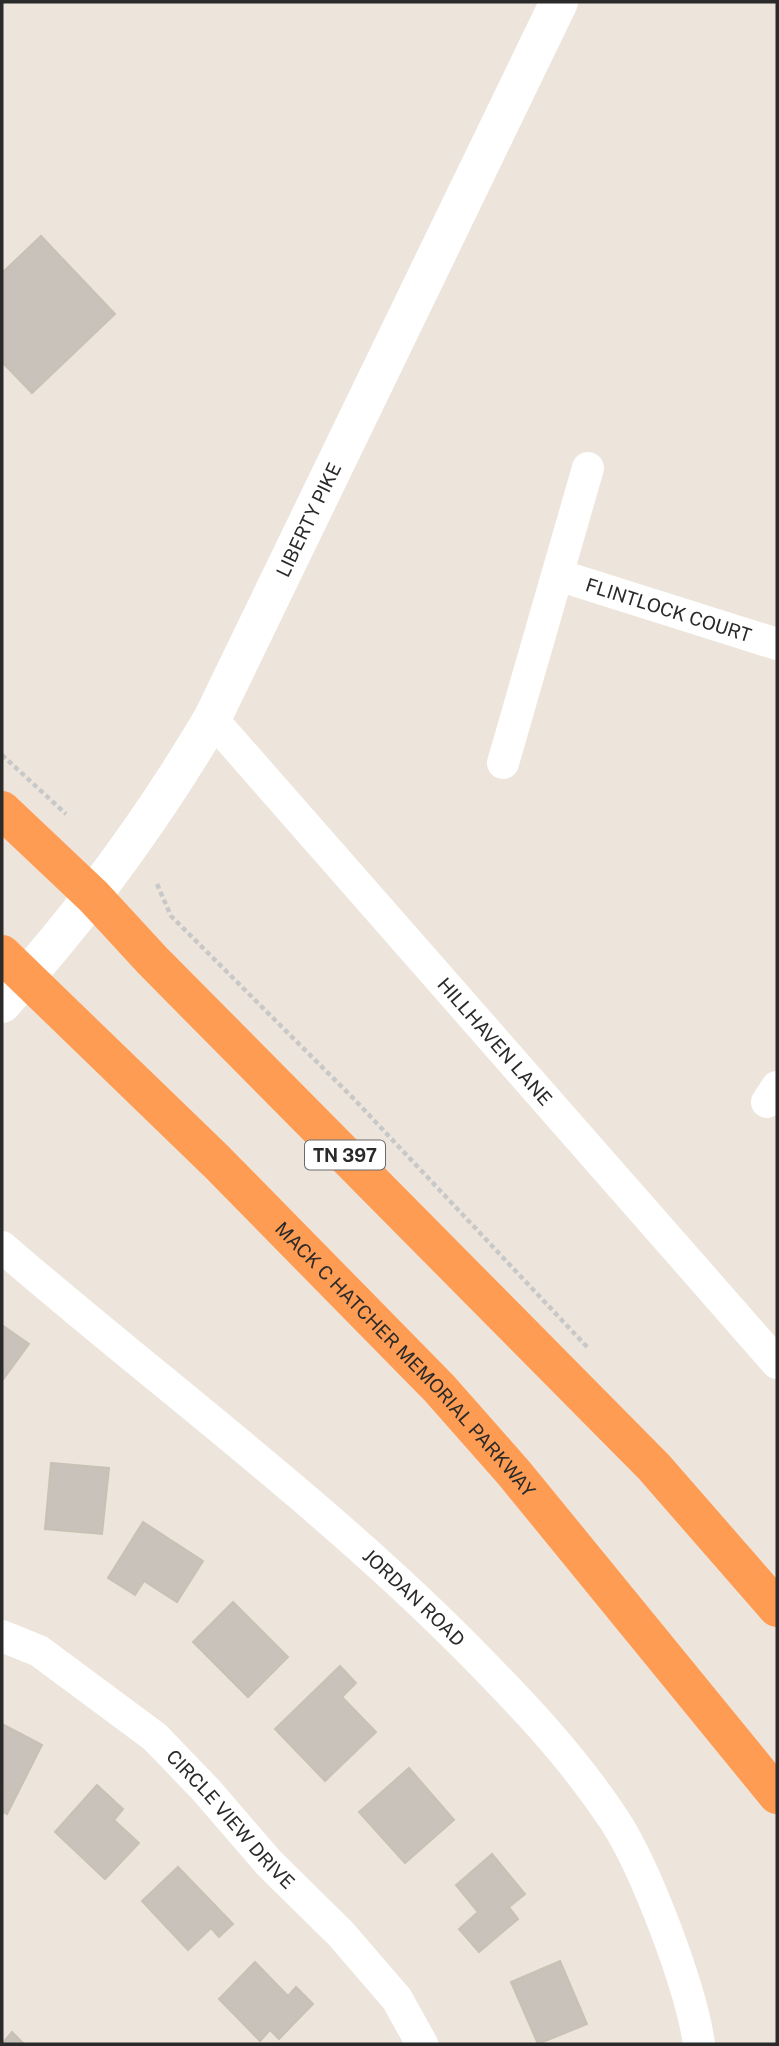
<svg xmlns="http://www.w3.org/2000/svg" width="779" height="2046" font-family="'Public Sans',sans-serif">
<rect width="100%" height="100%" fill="#ede5db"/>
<path fill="#c8c2bb" stroke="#c8c1b4" stroke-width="2" d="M41 236 115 314 32 393 2 362V273Z
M2 1325 29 1344 2 1381Z
M51 1463 109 1468 102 1534 45 1529Z
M143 1522 203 1561 177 1602 144 1581 135 1595 108 1578Z
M233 1602 288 1657 248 1697 193 1642Z
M340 1666 356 1683 342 1697 376 1732 325 1781 275 1729Z
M2 1724 42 1745 7 1814 2 1811V1793L5 1786 2 1784Z
M409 1768 454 1820 405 1863 359 1812Z
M97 1785 123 1809 114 1820 139 1843 105 1879 55 1832Z
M492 1854 525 1894 509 1907 518 1919 479 1952 459 1929 478 1912 456 1885Z
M178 1867 233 1924 219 1937 211 1928 188 1950 142 1901Z
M560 1961 587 2024 538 2044 511 1982Z
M255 1962 288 1996 296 1987 313 2004 279 2039 270 2030 260 2041 219 1999Z
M12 2032 24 2044H2Z"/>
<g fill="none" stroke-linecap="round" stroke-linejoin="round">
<path stroke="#c8c8c8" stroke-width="4.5" stroke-dasharray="5 3.5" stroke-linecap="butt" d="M2 755 66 814
M157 884 171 916 354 1099 588 1348"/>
<g stroke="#fff" stroke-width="32">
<path id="s1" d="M558 575 777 644"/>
<path id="s2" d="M212 719 777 1363"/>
<path d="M503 763 588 468"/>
<path d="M767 1102 777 1087"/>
<path id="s3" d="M2 1247C158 1382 326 1505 471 1652 525 1707 572 1756 615 1821 646 1869 691 1987 699 2044"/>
<path id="s4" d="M2 1636 39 1651 155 1737 206 1790 269 1863 341 1934 397 1999 422 2044"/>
</g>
<path stroke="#fff" stroke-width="38" id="s5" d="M2 1004C82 916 151 822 212 719L559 2"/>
<g stroke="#ff9c54" stroke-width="38">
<path d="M2 810 94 897 152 960 654 1467 777 1608"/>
<path id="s6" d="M2 954 216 1161 439 1388 514 1473 777 1795"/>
</g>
</g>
<g text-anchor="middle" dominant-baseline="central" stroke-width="5" stroke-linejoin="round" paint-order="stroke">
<rect fill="#fff" stroke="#6a6a6a" stroke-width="2" x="305" y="1140.5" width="80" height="29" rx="5"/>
<g font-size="18" font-weight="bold" fill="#2a2a2a">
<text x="345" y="1155">TN 397</text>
</g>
<g font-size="19" fill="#2a2a2a" stroke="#fff">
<text stroke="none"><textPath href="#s5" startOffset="576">LIBERTY PIKE</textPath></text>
<text stroke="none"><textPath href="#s1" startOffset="116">FLINTLOCK COURT</textPath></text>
<text stroke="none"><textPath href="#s2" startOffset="429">HILLHAVEN LANE</textPath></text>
<text stroke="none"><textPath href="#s6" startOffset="572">MACK C HATCHER MEMORIAL PARKWAY</textPath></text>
<text stroke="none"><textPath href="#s3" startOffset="541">JORDAN ROAD</textPath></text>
<text stroke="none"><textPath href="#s4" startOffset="296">CIRCLE VIEW DRIVE</textPath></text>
</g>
</g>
<rect width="779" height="2046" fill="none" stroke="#2a2a2a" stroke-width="7"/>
</svg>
